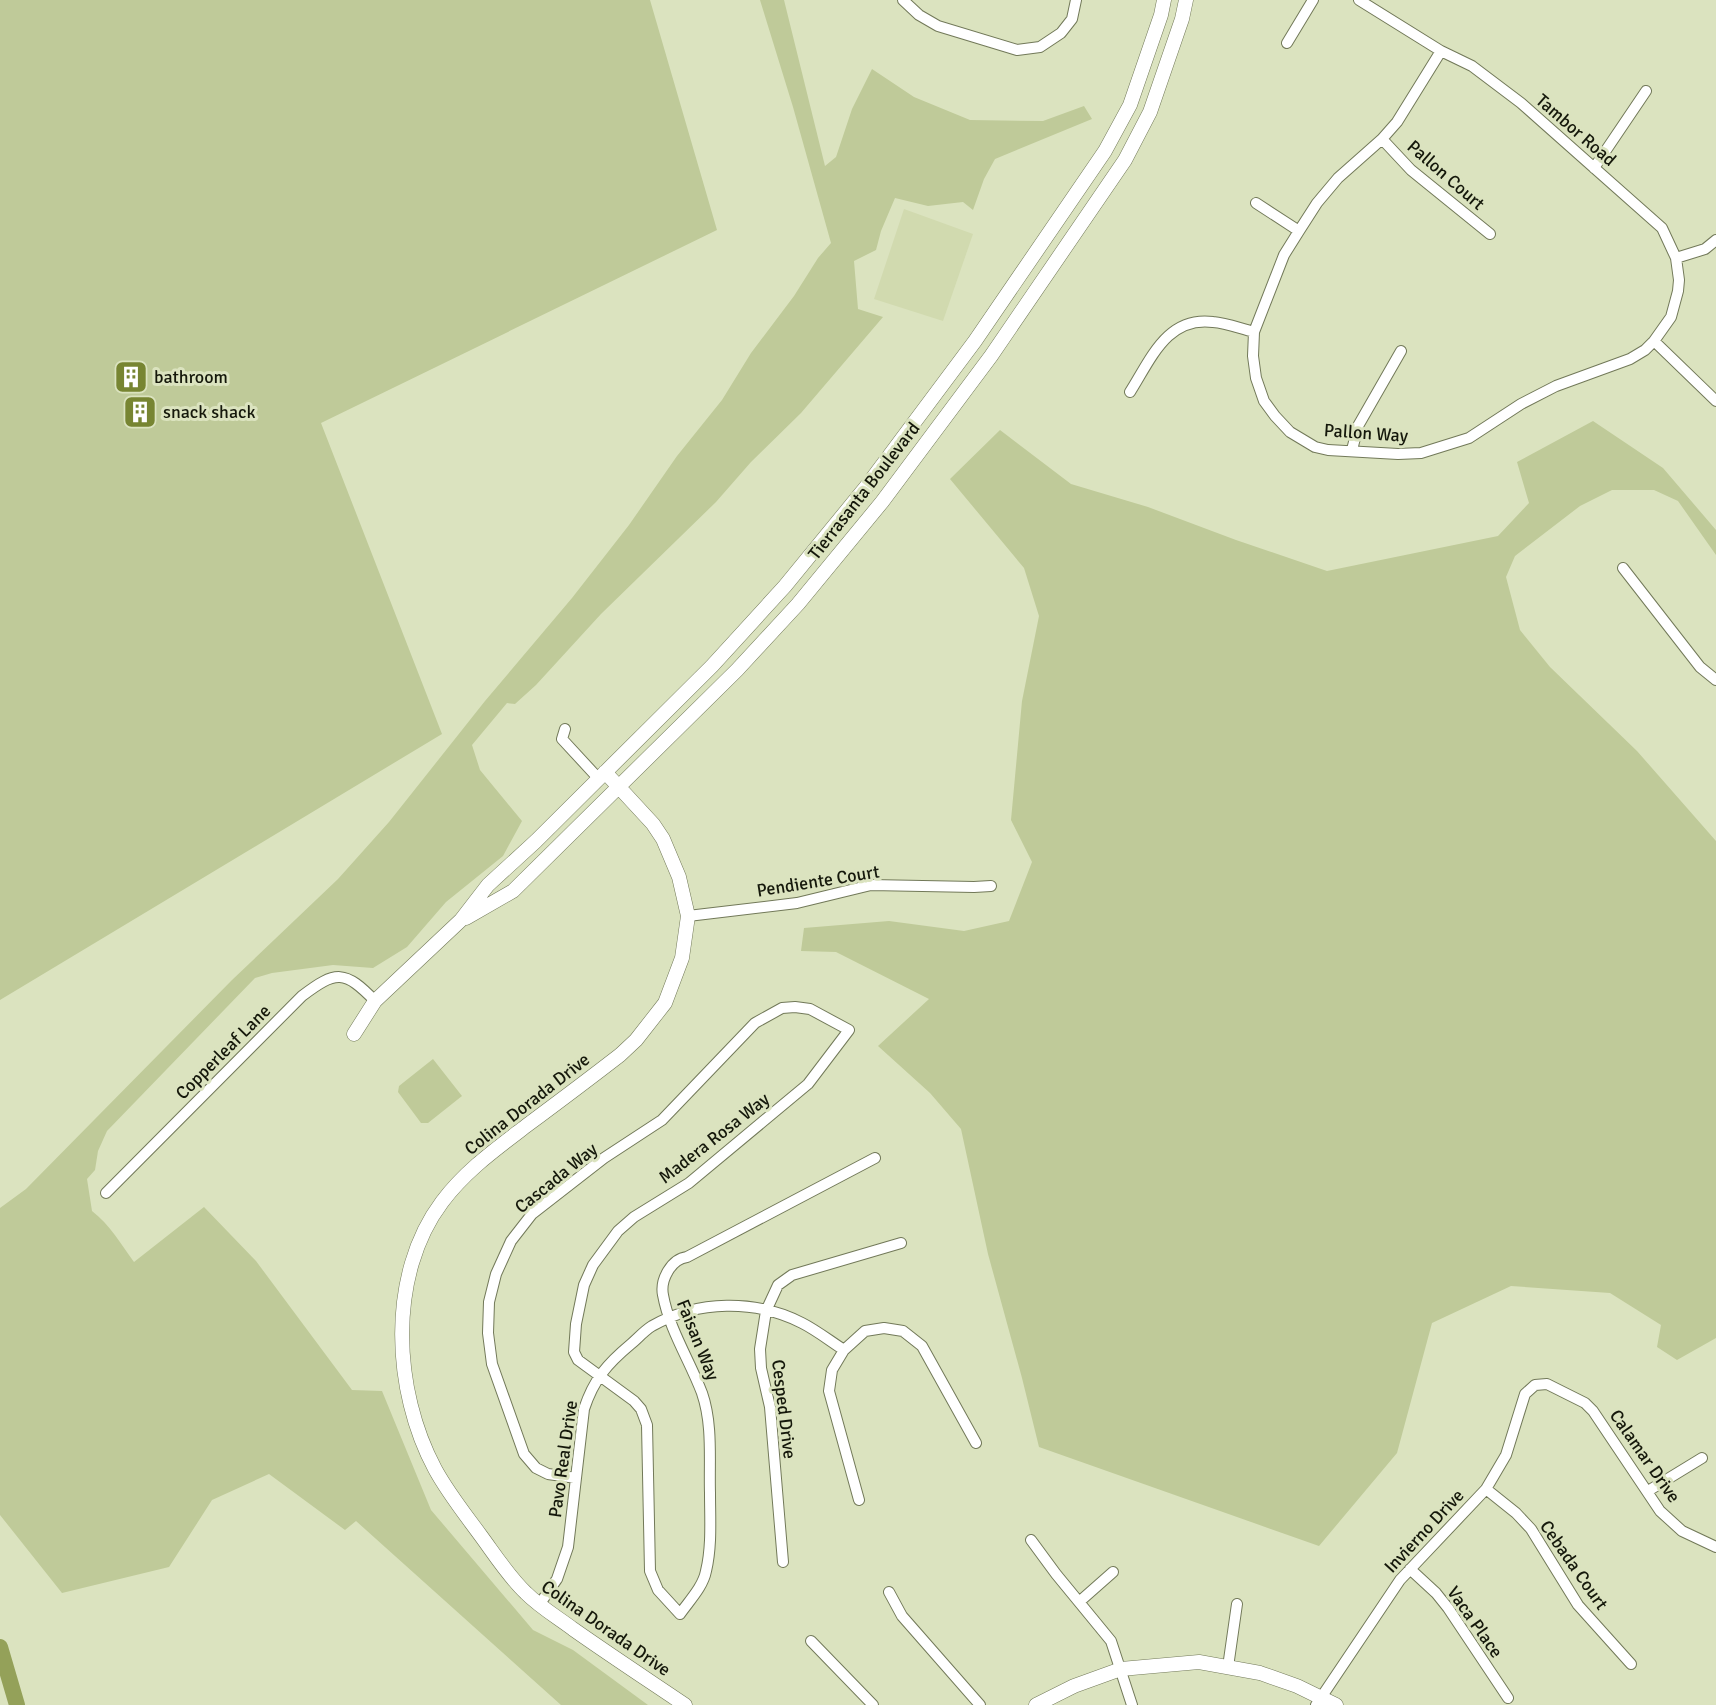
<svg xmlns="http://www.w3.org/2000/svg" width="1716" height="1705" font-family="Signika,sans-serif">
<rect width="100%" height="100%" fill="#dbe3bf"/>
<path fill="#d1daaf" d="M904 209 973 234 943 321 874 299Z"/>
<path fill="#bfca99" d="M0 0H650L717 230 321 423 442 734 0 1000Z
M760 0H784L825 166 836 157 852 109 872 69 914 97 970 120 1043 121 1084 106 1092 119 995 159 984 179 973 210 963 202 928 206 895 198 881 231 876 250 854 261 858 309 883 317 801 413 751 462 716 502 601 614 536 685 515 704 507 703 472 745 480 770 522 821 503 856 446 902 407 947 373 968 333 965 272 973 255 978 107 1131 98 1151 95 1170 87 1179 92 1211C110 1225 121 1244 134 1262L204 1207 256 1261 352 1390 382 1391 431 1510 533 1630 573 1650 648 1705H561L356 1521 345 1530 269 1474 212 1500 169 1567 62 1593 0 1515V1208L26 1189 232 980 338 879 389 822 485 701 572 598 629 525 677 456 722 400 751 353 794 296 818 258 831 243 793 107Z
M1593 421 1663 468 1716 530V555L1678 501 1654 490H1612L1580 506 1515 556 1506 577 1520 630 1550 667 1637 751 1716 841V1338L1677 1360 1657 1347 1661 1325 1610 1293 1511 1286 1432 1323 1397 1453 1319 1546 1039 1447 1022 1378 988 1254 961 1129 930 1093 878 1046 929 999 836 952 801 951 804 928 889 921 964 931 1009 921 1032 862 1011 820 1022 701 1039 616 1024 568 950 479 1000 430 1071 484 1148 507 1236 540 1327 571 1498 536 1529 503 1517 462Z
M433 1059 462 1096 428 1123H421L398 1092 399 1086Z"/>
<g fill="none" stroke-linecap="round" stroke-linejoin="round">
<path stroke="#94a159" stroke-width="16" d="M0 1647 17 1705"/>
<defs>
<path id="street" d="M903 0 919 15 938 26 1017 50 1040 47 1061 33 1072 19 1076 0
M1359 0 1441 51 1472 66 1521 103 1662 228 1676 258 1679 280 1678 291 1671 317 1654 341 1645 350 1630 359 1556 386 1521 404 1469 438 1421 453 1398 454 1328 450 1315 447 1290 432 1275 416 1264 401 1256 378 1253 356 1254 332 1284 255 1299 231 1317 203 1338 178 1382 139 1397 122 1441 51
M1287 43 1313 0
M1382 139 1411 170 1490 234
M1594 168 1646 91
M1256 203 1299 231
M1676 258 1705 249 1716 240
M1654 341 1716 401
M1130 392C1151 359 1167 316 1213 322 1227 323 1241 329 1254 332
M1352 450 1358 426 1401 351
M1623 568 1700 667 1716 680
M565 729 562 739 598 778
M688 916 797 903 871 885 974 887 991 886
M106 1193 302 996C336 970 345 970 375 1001
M576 1478 548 1474 536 1468 524 1454 492 1364 488 1333 489 1302 496 1274 511 1241 532 1214 604 1158 662 1120 755 1023 782 1008 795 1007 810 1009 849 1030 808 1084 689 1183 634 1217 618 1231 593 1265 584 1285 576 1324 574 1352 578 1360 634 1401 641 1409 647 1425 650 1571 658 1590 680 1614C689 1601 703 1587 706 1571 712 1546 710 1519 710 1493 709 1460 713 1425 702 1393 690 1361 669 1329 663 1295 660 1280 671 1259 687 1257L875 1158
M1486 1489 1516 1513 1531 1529 1578 1605 1631 1664
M1648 1491 1702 1458
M859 1500 829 1391 832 1370 844 1350 865 1331 884 1328 903 1331 922 1346 976 1443
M1031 1540 1056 1574 1111 1641 1132 1705
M783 1562 770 1407 761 1368 760 1349 766 1311 778 1285 792 1275 901 1243
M1410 1569 1436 1593 1448 1608 1508 1698
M889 1592 902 1616 980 1705
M1079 1602 1113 1572
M539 1605 557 1579 568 1547 584 1409C594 1379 607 1364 631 1344 638 1338 644 1331 652 1326 698 1300 755 1299 802 1323 816 1330 830 1341 844 1350
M811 1641 873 1705
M1228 1667 1237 1604
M1316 1705 1400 1580 1486 1489 1506 1455 1525 1394 1535 1385 1547 1384 1585 1403 1593 1411 1660 1511 1682 1531 1716 1547"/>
<path id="secondary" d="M605 772 653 824 663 839 679 877 688 916 682 958 665 1003 636 1040 620 1055C589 1079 557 1103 526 1126 496 1149 465 1171 442 1202 387 1275 393 1391 435 1469 448 1493 465 1514 481 1536 495 1555 509 1577 526 1593 540 1607 557 1617 573 1629 610 1655 648 1680 685 1705
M466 918 513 891 737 670 798 604 882 502 991 356 1125 160 1150 112 1182 19 1186 0
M354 1034 375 1001 461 920 488 885 536 841 712 666 785 586 866 487 975 341 1105 151 1130 105 1161 15 1164 0
M1036 1705 1074 1686 1121 1669 1199 1662 1260 1673 1297 1686 1336 1705"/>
</defs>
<use href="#street" stroke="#727959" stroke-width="12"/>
<use href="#secondary" stroke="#727959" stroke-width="15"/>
<use href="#street" stroke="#fff" stroke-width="10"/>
<use href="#secondary" stroke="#fff" stroke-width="14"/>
</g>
<defs>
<symbol id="building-square" viewBox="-11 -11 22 22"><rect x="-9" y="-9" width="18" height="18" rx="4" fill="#778532" stroke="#dbe3bf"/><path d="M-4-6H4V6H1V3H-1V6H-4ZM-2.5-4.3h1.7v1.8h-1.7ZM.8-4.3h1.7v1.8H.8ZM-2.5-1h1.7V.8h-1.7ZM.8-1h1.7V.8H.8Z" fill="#fff"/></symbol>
</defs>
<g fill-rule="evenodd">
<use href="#building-square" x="112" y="358" width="38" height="38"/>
<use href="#building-square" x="121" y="393" width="38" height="38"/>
</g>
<g text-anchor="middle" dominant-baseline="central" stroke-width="6" stroke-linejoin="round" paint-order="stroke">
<g font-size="18" fill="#15180b" stroke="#dbe3bf">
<text transform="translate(1576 130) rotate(41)">Tambor Road</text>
<text transform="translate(1446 175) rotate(41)">Pallon Court</text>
<text transform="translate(1366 433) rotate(4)">Pallon Way</text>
<text transform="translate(864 491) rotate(-52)">Tierrasanta Boulevard</text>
<text transform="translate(818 881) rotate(-9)">Pendiente Court</text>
<text transform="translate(223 1052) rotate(-45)">Copperleaf Lane</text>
<text transform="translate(527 1104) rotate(-38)">Colina Dorada Drive</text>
<text transform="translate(714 1138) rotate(-38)">Madera Rosa Way</text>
<text transform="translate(556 1178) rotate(-39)">Cascada Way</text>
<text transform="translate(698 1340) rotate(68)">Faisan Way</text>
<text transform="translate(784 1409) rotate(83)">Cesped Drive</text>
<text transform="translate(1645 1456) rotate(55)">Calamar Drive</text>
<text transform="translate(563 1459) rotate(-82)">Pavo Real Drive</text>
<text transform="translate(1424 1531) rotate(-47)">Invierno Drive</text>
<text transform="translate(1574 1565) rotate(55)">Cebada Court</text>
<text transform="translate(1475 1622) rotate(55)">Vaca Place</text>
<text transform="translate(606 1628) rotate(35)">Colina Dorada Drive</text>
</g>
<g font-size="18" fill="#15180b" stroke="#dbe3bf" text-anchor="start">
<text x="154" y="377">bathroom</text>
<text x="163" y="412">snack shack</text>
</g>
</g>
</svg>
